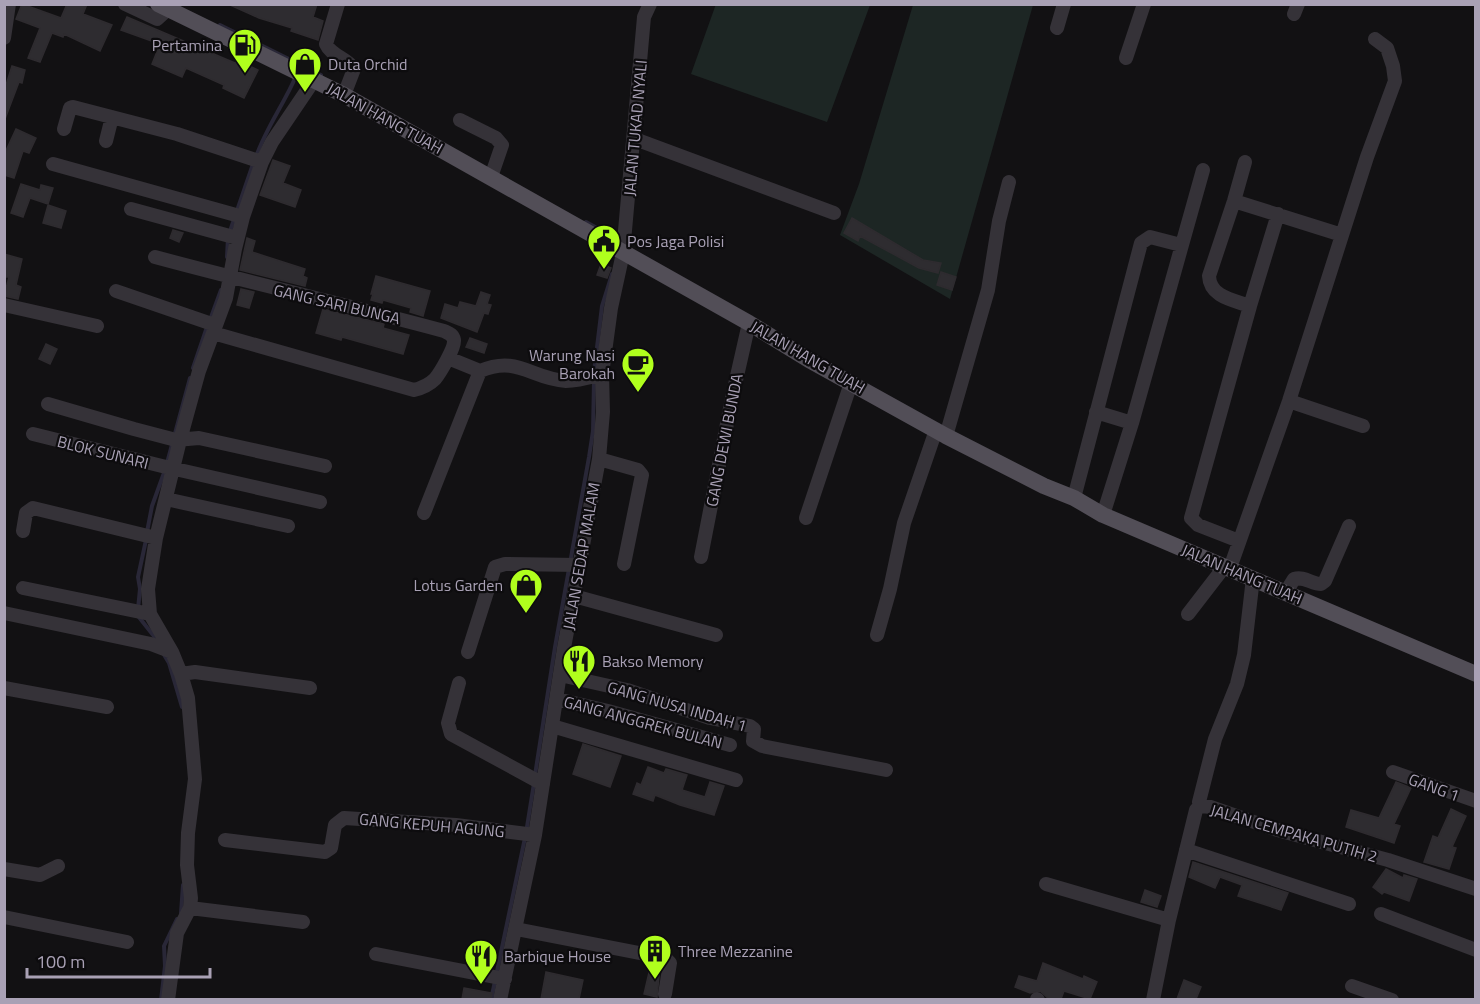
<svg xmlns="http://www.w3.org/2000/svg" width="1480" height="1004" font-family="'Titillium Web',sans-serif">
<rect width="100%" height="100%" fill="#121113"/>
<path fill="#1d2624" d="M716 4 870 5 827 122 691 74Z
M913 5H1033L950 299 840 235 859 184Z"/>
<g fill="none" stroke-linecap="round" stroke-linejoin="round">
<path stroke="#292737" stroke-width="4" d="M220 25 321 75
M256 157C266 128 284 104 296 76
M586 222 608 234
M227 257 228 237 253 164
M210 320 221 290
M193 368 207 327
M594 372 602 306 612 274
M167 463 190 378
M147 532 152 506 165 470
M138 609 140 589 138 577 146 540
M138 616 157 640
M163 653 169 663 182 707
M535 775 555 647 589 457 593 431 594 380
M181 913 183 885
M161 1000 165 966 164 946 177 919
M491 1000 526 833 534 783"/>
</g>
<path fill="#2e2c30" stroke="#2e2b2f" stroke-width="1.5" d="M22 4 61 18 67 4H87L83 14 112 25 100 51 64 34 63 37 52 33 40 62 28 58 40 28 16 19Z
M228 4H317L313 17 323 21 318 40 291 31 292 28 259 18Z
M127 17 235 63 237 60 258 70 244 98 223 88 224 85 186 68 182 77 152 64 160 44 121 30Z
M12 66 25 70 22 83 19 82 5 119 4 91Z
M16 129 36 138 29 153 23 151 14 178 4 175V155Z
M273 160 290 166 283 183 301 190 295 207 260 195Z
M21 184 40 190 41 185 53 188 48 204 30 198 23 217 11 213Z
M48 205 66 211 61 228 43 223Z
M852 218 923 260 941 263 938 273 919 268 860 236 858 241 844 233Z
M173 230 183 233 179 242 170 238Z
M247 238 255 241 252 252 305 269 303 276 307 278 305 286 240 270Z
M4 254 22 259 16 285 21 287 18 299 4 296 9 277H4Z
M601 264 611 268 607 278 597 275Z
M941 272 956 277 952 290 937 285Z
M376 276 430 291 423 316 410 312 411 308 383 300 382 303 371 300 373 294H371Z
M241 289 254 292 249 308 237 305Z
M481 292 490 295 487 304 491 305 488 314 484 313 477 332 441 318 445 304 458 308 460 302 476 306Z
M323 309 384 324 383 328 409 335 403 354 342 337 341 340 316 333Z
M470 338 487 344 484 353 466 347Z
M46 344 57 349 50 364 39 359Z
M583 744 621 756 610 787 573 774Z
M648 767 664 773 666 769 687 775 682 790 705 797 710 782 724 786 714 815 680 805 655 795 653 801 633 794 637 783 641 785Z
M1396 782 1411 788 1394 824 1400 826 1394 843 1346 827 1351 810 1379 818Z
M1451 809 1466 816 1452 847 1456 848 1449 869 1424 862 1433 836 1438 838Z
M1193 862 1288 893 1281 910 1238 896 1242 885 1220 877 1215 888 1189 877Z
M1386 869 1403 878 1404 875 1417 879 1409 901 1384 892 1382 894 1373 887Z
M1145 890 1161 896 1157 907 1141 902Z
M1043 963 1083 979 1084 976 1097 982 1090 999 1064 991 1061 999H1049L1040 991 1030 993 1015 987 1019 976 1037 981Z
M651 964 660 966 657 997 644 994Z
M546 972 583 980 579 999H541Z
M1184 980 1201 987 1196 999H1177Z
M464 988 492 993 491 999H462Z"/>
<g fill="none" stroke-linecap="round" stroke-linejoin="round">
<path stroke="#353238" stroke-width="14" d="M125 4 157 19 168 9
M338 4 326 44C331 56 347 58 354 69L344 95
M1294 14 1298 4
M1057 28 1064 4
M4 38 9 4
M1126 58 1144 4
M460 120 496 138 502 145 491 177
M64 129 70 108 73 107 177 134 262 162
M635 139 834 213
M106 141 112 117
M1245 162 1234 201 1209 276C1210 297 1233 300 1250 306
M53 164 243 217
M1234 201 1342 235
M131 209 237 238
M155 257C251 283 348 305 444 331 448 333 453 334 454 340 455 348 440 373 435 379 429 385 422 388 414 390L213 333
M116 291 215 325
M4 305 97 326
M448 358 480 371C518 355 531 379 566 381 578 381 591 377 602 374
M1289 401 1363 426
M48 404 134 429 176 440 199 438 325 466
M1096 412 1132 423
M33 434 162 466 320 502
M946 436 988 290 999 221 1009 182
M599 459 638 470 642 475 624 564
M1074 498 1141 243 1150 237 1181 245
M166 499 288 526
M424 513 480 371
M1103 515 1132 423 1203 170
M806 518 851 383
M23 531 26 513 33 508 156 538
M1239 541 1198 525 1191 518 1250 306 1278 214
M701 557 732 398 749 323
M1230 568 1289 401 1367 157 1395 81 1393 66 1387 48 1375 39
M23 588 150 614
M1286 592 1294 579C1304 576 1312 584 1321 584L1325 581 1349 526
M574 596 716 635
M4 613 151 644 172 652
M1188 614 1225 566
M877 635 890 589 904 523 936 430
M468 652 495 567 505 564 579 565
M181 674 195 672 310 688
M560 675 627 690 710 718 750 726 754 729 753 741 762 746 886 770
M459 683 448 723 451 734 543 784
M4 688 107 707
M557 699 608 711 730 745
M552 726 736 780
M1393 772 1476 801
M1200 806 1199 802 1215 739 1237 684 1244 655 1253 578
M225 840 325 852 331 848 335 825 344 818 456 825 535 835
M1186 850 1349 904
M4 869 40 875 58 866
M1046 884 1169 920
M190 908 303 922
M1381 914 1476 950
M4 917 127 942
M516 929 665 958 670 963 665 994
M376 954 505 979
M1352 986 1392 1000
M1037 999 1038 1000
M168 1000 177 933 190 908 191 898 187 865 188 833 195 779 188 698 181 674 172 652 150 614 148 589 156 538 180 440 199 371 226 298 235 249 243 217 262 162 272 142 314 80
M500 1000 535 835 564 648 599 459 603 412 602 374 611 308 623 253 644 17 650 4
M1153 1000 1169 920 1196 810 1200 806 1211 807 1274 829 1388 860 1476 889"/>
<path stroke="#524e57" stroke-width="16" d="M158 4 344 95 749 323 809 360 946 436 1044 486 1074 498 1103 515 1476 674"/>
</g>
<defs>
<symbol id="fuel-pin" viewBox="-11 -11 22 30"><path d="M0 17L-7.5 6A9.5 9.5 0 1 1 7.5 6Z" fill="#b0ff1d" stroke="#0d0c0e"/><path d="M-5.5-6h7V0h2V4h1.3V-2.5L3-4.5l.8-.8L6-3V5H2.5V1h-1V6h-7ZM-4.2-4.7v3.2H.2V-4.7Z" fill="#111"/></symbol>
<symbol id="shop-pin" viewBox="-11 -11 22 30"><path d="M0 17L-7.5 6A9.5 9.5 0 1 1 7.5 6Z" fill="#b0ff1d" stroke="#0d0c0e"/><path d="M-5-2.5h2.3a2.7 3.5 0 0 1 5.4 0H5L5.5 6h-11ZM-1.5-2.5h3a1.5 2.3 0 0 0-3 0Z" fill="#111"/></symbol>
<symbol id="civic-pin" viewBox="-11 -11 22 30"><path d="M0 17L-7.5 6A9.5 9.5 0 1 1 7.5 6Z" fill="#b0ff1d" stroke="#0d0c0e"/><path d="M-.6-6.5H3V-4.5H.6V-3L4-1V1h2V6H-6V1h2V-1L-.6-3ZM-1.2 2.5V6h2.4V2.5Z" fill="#111"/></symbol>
<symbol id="cafe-pin" viewBox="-11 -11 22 30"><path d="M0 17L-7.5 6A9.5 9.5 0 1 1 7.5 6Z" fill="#b0ff1d" stroke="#0d0c0e"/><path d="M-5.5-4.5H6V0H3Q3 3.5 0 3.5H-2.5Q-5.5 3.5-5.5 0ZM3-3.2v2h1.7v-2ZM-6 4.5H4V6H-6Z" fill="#111"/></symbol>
<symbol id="restaurant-pin" viewBox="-11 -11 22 30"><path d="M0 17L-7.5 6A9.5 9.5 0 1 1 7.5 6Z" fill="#b0ff1d" stroke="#0d0c0e"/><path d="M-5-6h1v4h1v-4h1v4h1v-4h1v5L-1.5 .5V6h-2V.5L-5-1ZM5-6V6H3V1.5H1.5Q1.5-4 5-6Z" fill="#111"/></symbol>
<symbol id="building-pin" viewBox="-11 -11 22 30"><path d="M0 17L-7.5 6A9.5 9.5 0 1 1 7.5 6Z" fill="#b0ff1d" stroke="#0d0c0e"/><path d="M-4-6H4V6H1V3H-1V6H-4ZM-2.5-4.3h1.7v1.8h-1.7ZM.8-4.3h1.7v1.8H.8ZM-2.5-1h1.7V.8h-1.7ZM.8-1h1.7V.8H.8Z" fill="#111"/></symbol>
</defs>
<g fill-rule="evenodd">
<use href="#fuel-pin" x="226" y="26" width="38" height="52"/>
<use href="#shop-pin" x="286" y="45" width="38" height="52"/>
<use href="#civic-pin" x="585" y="222" width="38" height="52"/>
<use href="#cafe-pin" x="619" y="345" width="38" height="52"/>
<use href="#shop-pin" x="507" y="566" width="38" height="52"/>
<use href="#restaurant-pin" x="560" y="642" width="38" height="52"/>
<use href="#building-pin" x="636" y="932" width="38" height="52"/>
<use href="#restaurant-pin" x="462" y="937" width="38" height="52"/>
</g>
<g text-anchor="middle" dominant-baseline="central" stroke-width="4.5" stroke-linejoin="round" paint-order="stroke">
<g font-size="16" fill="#a9a1b5" stroke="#0d0c0e" text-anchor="start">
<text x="222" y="45" text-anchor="end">Pertamina</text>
<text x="328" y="64">Duta Orchid</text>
<text x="627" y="241">Pos Jaga Polisi</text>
<text x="615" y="355" text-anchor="end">Warung Nasi<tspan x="615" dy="18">Barokah</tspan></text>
<text x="503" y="585" text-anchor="end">Lotus Garden</text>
<text x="602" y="661">Bakso Memory</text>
<text x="678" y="951">Three Mezzanine</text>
<text x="504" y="956">Barbique House</text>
</g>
<g font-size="16" fill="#a9a1b5" stroke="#0d0c0e">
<text transform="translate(385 118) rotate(29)">JALAN HANG TUAH</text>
<text transform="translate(635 128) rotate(-85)">JALAN TUKAD NYALI</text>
<text transform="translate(337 304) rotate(13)">GANG SARI BUNGA</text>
<text transform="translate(808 357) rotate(30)">JALAN HANG TUAH</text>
<text transform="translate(724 440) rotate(-79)">GANG DEWI BUNDA</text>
<text transform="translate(103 452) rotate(14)">BLOK SUNARI</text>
<text transform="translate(581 556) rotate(-80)">JALAN SEDAP MALAM</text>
<text transform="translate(1242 574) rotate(23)">JALAN HANG TUAH</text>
<text transform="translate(677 706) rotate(16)">GANG NUSA INDAH 1</text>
<text transform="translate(643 722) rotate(15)">GANG ANGGREK BULAN</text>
<text transform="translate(1434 787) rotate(20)">GANG 1</text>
<text transform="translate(432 825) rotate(5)">GANG KEPUH AGUNG</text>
<text transform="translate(1294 833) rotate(16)">JALAN CEMPAKA PUTIH 2</text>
</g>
</g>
<rect width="1480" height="1004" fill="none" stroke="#a9a1b5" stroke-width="12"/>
<path d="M27 968v9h183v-9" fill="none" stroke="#a9a1b5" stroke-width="3"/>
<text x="36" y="968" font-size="18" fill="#a9a1b5" stroke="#0d0c0e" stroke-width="4.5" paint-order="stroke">100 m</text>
</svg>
